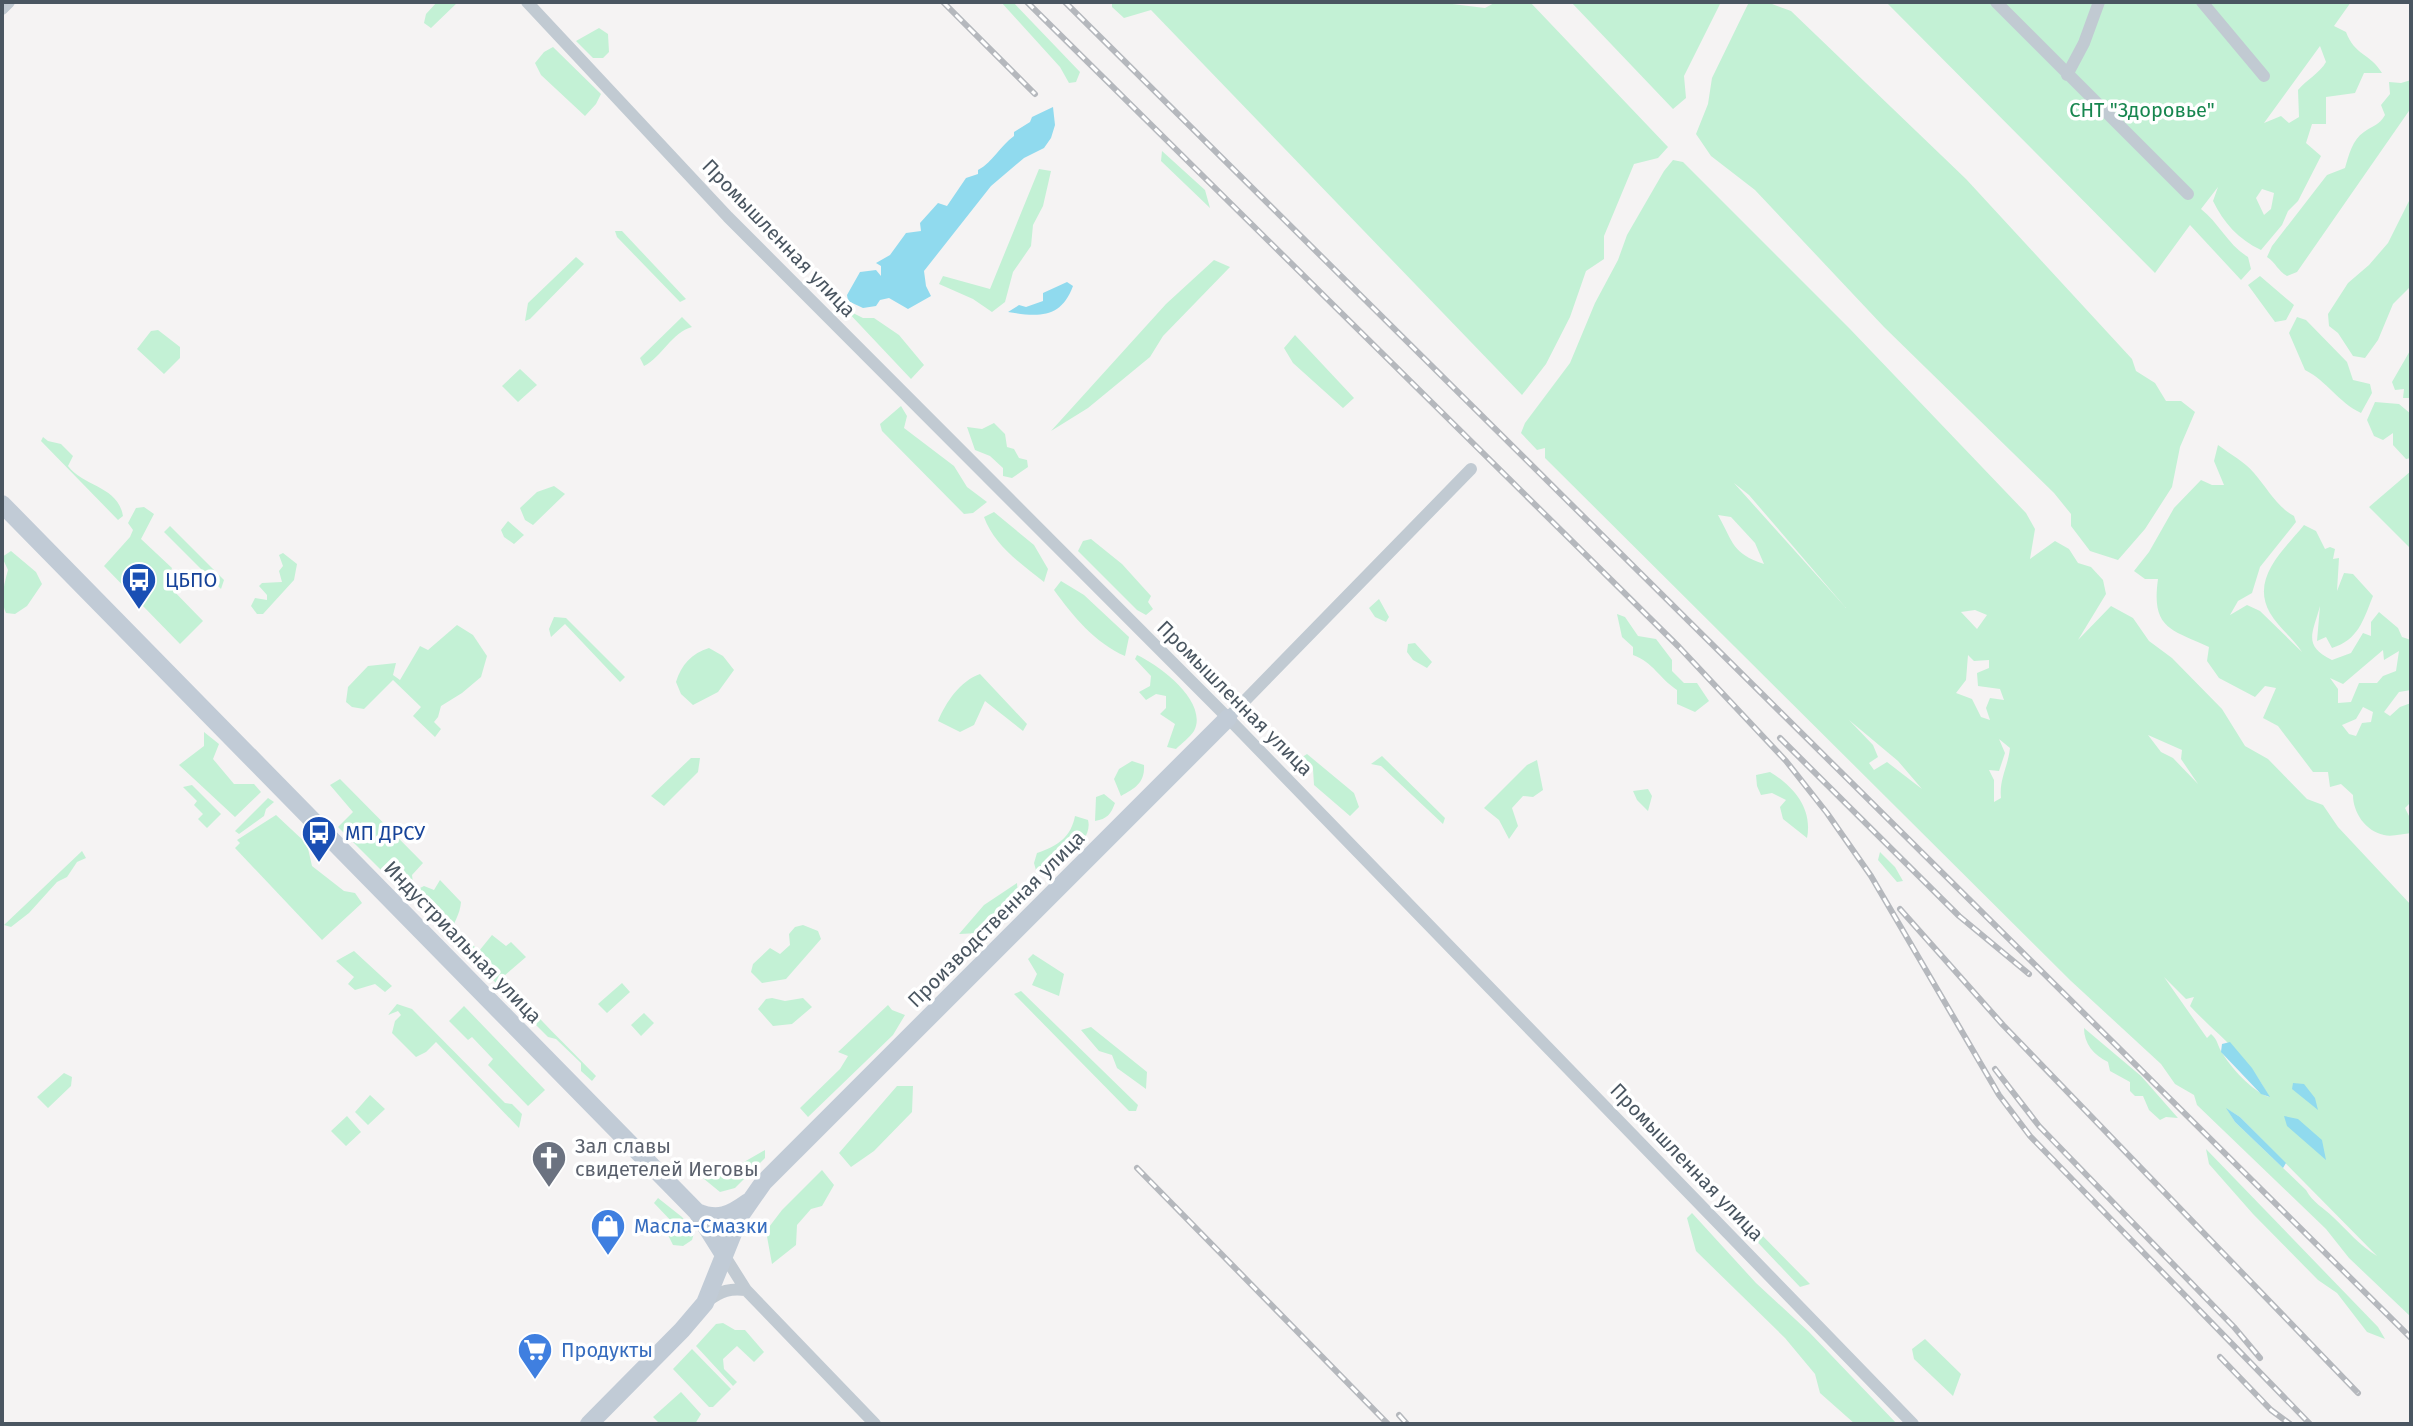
<svg xmlns="http://www.w3.org/2000/svg" width="2413" height="1426" font-family="'Fira Sans',sans-serif">
<rect width="100%" height="100%" fill="#f5f3f3"/>
<path fill="#c3f1d5" fill-rule="evenodd" d="M437 2H458L431 28 424 23 426 14Z
M1001 2H1013L1080 72 1076 82 1069 83 1060 67Z
M1112 2H1436L1485 8 1496 2H1530L1668 147 1658 158 1634 164 1604 236V259L1586 271 1570 317 1546 364 1522 395 1151 10 1124 18 1112 7Z
M1571 2H1721L1684 76 1686 98 1673 109Z
M1749 2 1772 4 1791 11 1966 179 2132 359 2136 371 2155 383 2166 401H2181L2195 412 2180 447 2172 487 2145 529 2118 560 2090 551 2071 526V514L2054 493 1884 327 1755 190 1711 156 1696 134 1708 104 1712 78Z
M1886 2H2351L2334 26 2346 32C2355 56 2370 53 2382 73H2364L2355 93 2326 97V124H2312L2306 143 2321 156 2298 201 2288 211 2282 225 2261 250C2238 239 2224 223 2213 201L2218 187 2201 209C2219 223 2228 245 2248 257L2251 269 2241 280 2190 225 2155 273ZM2320 46 2326 62C2320 73 2306 80 2298 90L2299 117 2289 123 2281 116 2264 123ZM2262 189 2274 193 2271 209 2264 215 2256 198Z
M599 28 608 34 609 52 603 58H593L576 41Z
M553 47 601 94 596 104 585 116 541 75 535 63 544 52Z
M2411 80V108L2297 272 2287 276C2278 271 2276 263 2267 257L2272 246 2327 175 2345 168C2349 155 2352 140 2364 132 2373 125 2379 126 2385 115L2381 105 2390 94 2389 82 2401 83Z
M1162 151 1205 190 1210 208 1161 161Z
M1673 160 1683 162 1850 329 2026 513 2035 529 2030 559 2055 541 2069 549 2078 563 2091 567 2103 580 2106 594 2078 640 2111 606 2133 618 2149 641 2172 658 2222 709 2245 746 2268 759 2307 799 2323 805 2338 827 2411 905V1317L2349 1258 2326 1229 2197 1105 2194 1095 2175 1084 2161 1064 2071 981 1545 458V448L1537 450 1521 433 1525 423 1570 363 1595 303 1618 260 1627 235 1664 171ZM1734 483 1749 495 1846 608ZM1718 515 1731 517 1755 543 1764 564C1732 553 1734 544 1718 515ZM1975 610 1987 615 1977 629 1961 612ZM1968 655 1974 661 1989 660V668L1977 673 1978 686 2000 689 2004 700 1990 698 1986 708 1990 720 1981 717 1972 699 1956 693 1966 680ZM1849 720 1898 761 1922 789 1887 762 1874 770 1869 763 1878 757 1873 745ZM2148 735 2182 750 2181 759 2198 784 2173 758 2161 752ZM1999 739 2010 748C2008 767 1999 779 2001 798L1994 802V780L1989 770 1999 771 2005 753ZM2164 977 2186 999 2194 997 2190 1006C2220 1038 2248 1055 2269 1097 2252 1091 2230 1067 2221 1051 2217 1044 2218 1040 2211 1034L2207 1038ZM2227 1109 2240 1117 2377 1256C2359 1245 2348 1231 2333 1217 2323 1207 2313 1203 2306 1190L2235 1122Z
M1039 169 1051 171 1043 206 1033 225 1031 246 1013 272 1005 302 992 312 973 299 939 284 943 276 990 289Z
M2411 197V286L2393 304 2378 340 2365 358 2353 356 2338 333 2329 326 2328 314 2348 283 2369 265 2388 243Z
M615 231H622L686 299 680 302 617 237Z
M576 257 584 264 530 319 525 321 528 303Z
M1214 260 1230 267 1163 336 1150 357 1088 408 1051 431 1166 304Z
M2260 276 2294 305 2286 320 2275 322 2248 285Z
M845 309 863 318H874L899 335 924 365 911 379Z
M682 317 692 327C672 332 662 357 644 366L640 358Z
M2297 317 2306 320 2347 362 2353 380 2370 384 2372 393 2361 413C2338 402 2327 381 2305 370L2289 333Z
M158 330 180 347V358L164 374 137 349 151 331Z
M1295 335 1354 398 1343 408 1293 363 1284 348Z
M2411 349V398H2403L2404 389 2395 390 2392 382Z
M520 369 537 385 518 402 502 386Z
M2375 402 2399 404 2411 414V458L2406 459 2393 445V433L2383 440 2374 436 2367 420Z
M901 406 907 416 904 428 954 466 967 487 987 502 973 513 964 514 882 431 880 424Z
M994 423 1005 434 1007 447 1014 449 1019 458 1027 460 1028 467 1012 478 1003 476V468L990 456 975 450 967 427 982 429Z
M43 437 48 441 61 444 73 456 68 466C84 487 118 486 123 516L118 520 41 441Z
M2218 445C2230 454 2245 462 2254 473 2268 489 2276 506 2294 516L2296 522 2260 567 2252 593 2238 601 2230 615 2247 605 2260 611 2302 652C2293 638 2278 627 2270 613 2250 578 2284 550 2304 525L2316 531 2325 549 2330 547 2335 549 2333 559 2339 558 2337 591 2344 573 2353 574 2373 596C2363 621 2358 640 2332 648L2326 637 2317 641 2320 606C2313 633 2302 645 2332 660L2351 653 2363 633 2371 636V622L2379 612 2398 628 2402 637 2411 640V690L2399 692 2384 712 2390 716 2400 707 2411 703V802L2405 808 2411 820V833C2403 834 2391 837 2384 835 2365 831 2353 812 2353 795L2341 784 2330 787 2328 772H2313L2278 726 2263 718 2276 688 2265 686 2255 697 2219 678 2207 661 2209 647C2171 629 2151 629 2158 579H2145L2134 571 2149 552 2174 508 2201 480 2212 485H2224L2214 461ZM2383 650 2384 660 2399 651 2396 671 2383 676 2377 683H2359L2351 702 2338 703V689L2330 678 2343 684ZM2363 707 2373 712 2371 722 2362 723 2356 736 2349 734 2342 725 2356 719Z
M2411 471V549L2369 507Z
M554 486 565 494 533 525 525 520 520 508 537 492Z
M144 507 154 514 141 539 172 568 166 583 203 621 180 644 104 566 130 537 133 530 128 523 136 508Z
M994 512 1034 545 1048 569 1044 582C1021 564 994 545 984 517Z
M508 521 524 535 514 544 504 537 501 530Z
M170 526 224 580 221 589 164 532Z
M1091 539 1122 564 1151 596 1148 602 1153 609 1146 615 1137 610 1078 551 1083 541Z
M11 551 36 572 42 584 27 606 15 614 6 613C0 600 4 584 8 570L2 557Z
M283 553 297 564 294 580 263 614H257L251 606 255 598 267 600V595L259 586 262 583 282 582 279 571 283 566 279 555Z
M1061 581 1084 595 1129 637 1125 656C1095 643 1073 616 1054 590Z
M1379 599 1389 617 1386 622 1375 617 1369 608Z
M1617 614 1625 617 1638 636 1656 639 1672 660V671L1684 683H1697L1709 701 1695 712 1677 704V690C1658 677 1654 663 1633 655V647L1622 637Z
M554 617 566 618 625 677 620 682 565 624 551 637 549 629Z
M457 625 473 635 487 656 481 677 462 693 441 706 438 717 434 722 441 729 435 737 413 716 421 707 393 680 364 709 352 707 346 702 348 687 368 666 396 663 393 675 400 680 420 646 428 650Z
M1415 643 1432 662 1427 668 1413 660 1407 652 1408 644Z
M709 648 723 656 734 670 718 692 693 705 681 694 676 682C681 665 692 653 709 648Z
M1137 655C1159 665 1209 702 1194 731 1190 737 1181 744 1176 749L1167 747 1175 724 1160 714 1166 708V696L1156 694 1146 700 1139 692 1150 686 1151 676 1135 659Z
M980 674 1027 724 1023 731 985 701 974 725 960 732 938 721C946 702 960 681 980 674Z
M204 732 219 744 213 759 234 784H254L261 792 235 817 179 765 204 746Z
M1307 754 1354 793 1359 807 1350 816 1314 785 1313 769 1297 767 1299 759Z
M1382 756 1445 818 1443 824 1381 766 1371 764Z
M691 758H700L698 772 664 806 651 796Z
M1537 760 1543 790 1533 797 1523 796 1512 808 1518 826 1509 839 1499 820 1484 808 1527 765Z
M1132 761 1144 765C1145 782 1136 788 1121 796L1114 779 1119 769Z
M1770 772C1793 786 1813 808 1807 838L1783 819 1780 807 1786 800 1772 793 1761 795 1757 786 1756 775Z
M340 779 423 863 412 875 414 891 424 886 434 890 440 880 461 902C460 915 453 924 448 937L338 827 353 812 330 785Z
M192 785 221 814 207 828 198 819 203 814 194 805 197 801 183 787Z
M1648 789 1652 796 1648 811 1637 800 1633 791Z
M1104 794 1115 803C1111 814 1107 819 1095 821L1096 797Z
M268 798 274 802 266 809 264 816 239 834 235 831Z
M276 815 307 844 312 866 344 891 355 893 362 903 322 940 235 848 240 843 237 840Z
M1075 816 1088 820C1094 842 1057 868 1037 874L1034 863 1037 853C1058 846 1071 837 1075 816Z
M82 851 86 858 77 862 67 877 57 882 29 913 11 927 4 925Z
M1880 852 1895 867 1903 881 1897 882 1878 860Z
M1017 883 1018 896 979 933 959 934 984 905Z
M803 925 818 931 821 939 786 979 762 983 751 972 753 964 770 948 780 954 790 945 789 934 795 927Z
M492 935 506 946 511 942 526 957 496 983 459 947 467 939 479 951Z
M354 951 392 986 385 992 375 984 355 990 348 984 354 977 336 961Z
M1033 954 1064 974 1059 996 1032 985 1037 974 1028 959Z
M622 983 630 992 607 1013 598 1004Z
M510 985C537 1018 567 1046 596 1076L592 1081 581 1071V1063L556 1039 548 1037 503 992Z
M1021 991 1138 1105 1136 1111H1129L1014 994Z
M772 998 785 1001 803 998 812 1007 792 1024 773 1026 758 1009 766 999Z
M397 1004 412 1009 505 1103 512 1104 522 1114 519 1128 436 1042 426 1052 416 1057 392 1033 395 1021 401 1015 398 1011 388 1015Z
M888 1005 892 1010 905 1015 893 1035 808 1117 800 1108 840 1069 848 1056 838 1052Z
M464 1006 545 1090 528 1106 488 1065 493 1059 472 1037 468 1040 449 1021Z
M644 1013 654 1023 641 1036 631 1025Z
M1091 1027 1147 1072 1146 1089 1117 1068 1112 1055 1099 1051 1081 1030Z
M2084 1028 2141 1076 2178 1118 2166 1117 2160 1120 2149 1110 2143 1096H2135L2130 1091V1082L2110 1071 2108 1062C2094 1055 2084 1044 2084 1028Z
M64 1073 72 1077 71 1086 48 1108 37 1097Z
M897 1086H913L912 1112 874 1151 851 1167 839 1153Z
M370 1095 385 1109 368 1125 355 1112Z
M347 1116 361 1132 346 1146 331 1131Z
M2206 1149 2378 1327 2385 1339 2367 1332 2337 1293 2318 1280 2253 1214 2209 1164Z
M765 1150V1158L735 1188 720 1192 698 1174 706 1169 718 1177Z
M822 1170 834 1185 822 1206 811 1209 797 1225 796 1245 772 1264 766 1231 782 1210Z
M658 1198 682 1217 694 1233 692 1240 683 1246 673 1245 668 1235 674 1224 654 1203Z
M1692 1213 1756 1283 1809 1332 1897 1424H1855L1820 1393 1815 1374 1785 1338 1696 1251 1687 1218Z
M1749 1222 1810 1284 1800 1287 1746 1230Z
M723 1323 735 1330H745L764 1352 754 1362 737 1346 723 1359 724 1369 737 1382 733 1386 696 1346 716 1324Z
M1925 1339 1961 1374 1953 1396 1914 1359 1912 1349Z
M692 1349 731 1389 713 1407H709L673 1369Z
M681 1392 701 1414 695 1424H660L653 1417Z"/>
<path fill="#90daee" d="M1053 107 1055 125 1051 138 1044 148 1024 158 991 186 924 271 926 286 931 296 908 309 889 298 880 300 876 306 863 308 848 301 847 295 860 272 876 270 881 276V266L876 263 890 255 906 233 921 231 920 223 938 203 947 206 966 178 978 174V170C993 162 1000 146 1014 136V132L1030 122 1032 117Z
M1067 282 1073 286C1061 319 1038 317 1008 312L1019 305 1026 307 1043 301V293Z
M2230 1042 2252 1068 2270 1097 2261 1094 2221 1052 2222 1044Z
M2293 1083 2304 1084 2315 1098 2318 1110 2292 1089Z
M2226 1108 2240 1117 2286 1163 2283 1168 2235 1122Z
M2284 1116 2298 1119 2322 1140 2326 1160 2287 1126Z"/>
<g fill="none" stroke-linecap="round" stroke-linejoin="round">
<path stroke="#c1cad2" stroke-width="12" d="M527 2 728 217 1228 718 1913 1424
M1996 2 2188 194
M2202 2 2264 76
M2 9 9 2
M2067 75 2084 43 2099 2
M1228 718 1471 469
M724 1255 746 1290 875 1424
M709 1300C721 1291 730 1288 746 1290"/>
<path stroke="#c1cbd6" stroke-width="18" d="M2 504 697 1212 724 1255
M697 1212C718 1221 730 1215 748 1202
M589 1424 682 1330 705 1303 740 1216 763 1183 1228 718"/>
<defs>
<path id="rail" d="M943 2 1035 94
M1027 2 1679 647 1786 761 1827 813 1871 876 1999 1095 2030 1136 2310 1424
M1065 2 2411 1338
M1780 738 1959 916 2029 974
M1900 909 2003 1025 2358 1393
M1995 1069 2039 1126 2234 1327 2260 1358
M1137 1168 1388 1424
M2220 1357 2271 1410 2290 1424
M1399 1415 1407 1424"/>
</defs>
<use href="#rail" stroke="#b5b8bd" stroke-width="6"/>
<use href="#rail" stroke="#fff" stroke-width="3" stroke-dasharray="9" stroke-linecap="butt"/>
</g>
<defs>
<symbol id="bus-pin" viewBox="-11 -11 22 30"><path d="M0 17L-7.5 6A9.5 9.5 0 1 1 7.5 6Z" fill="#1a4fb4" stroke="#fff"/><path d="M-5-6H5V4H4V6H2V4H-2V6H-4V4H-5ZM-3.5-4V0h7V-4ZM-3.5 1.2v1.5H-2V1.2ZM2 1.2v1.5H3.5V1.2Z" fill="#fff"/></symbol>
<symbol id="church-pin" viewBox="-11 -11 22 30"><path d="M0 17L-7.5 6A9.5 9.5 0 1 1 7.5 6Z" fill="#6b7280" stroke="#fff"/><path d="M-1.2-6h2.4v3.5h3.3v2.4h-3.3V6h-2.4V-.1h-3.3v-2.4h3.3Z" fill="#fff"/></symbol>
<symbol id="shop-pin" viewBox="-11 -11 22 30"><path d="M0 17L-7.5 6A9.5 9.5 0 1 1 7.5 6Z" fill="#3f7fe0" stroke="#fff"/><path d="M-5-2.5h2.3a2.7 3.5 0 0 1 5.4 0H5L5.5 6h-11ZM-1.5-2.5h3a1.5 2.3 0 0 0-3 0Z" fill="#fff"/></symbol>
<symbol id="supermarket-pin" viewBox="-11 -11 22 30"><path d="M0 17L-7.5 6A9.5 9.5 0 1 1 7.5 6Z" fill="#3f7fe0" stroke="#fff"/><path d="M-6-5.5h2.5l.6 2H6L4.5 2H-2.5L-4.4-4H-6ZM-1.5 3.2a1.3 1.3 0 1 0 .1 0ZM3 3.2a1.3 1.3 0 1 0 .1 0Z" fill="#fff"/></symbol>
</defs>
<g fill-rule="evenodd">
<use href="#bus-pin" x="119" y="560" width="40" height="54"/>
<use href="#bus-pin" x="299" y="813" width="40" height="54"/>
<use href="#church-pin" x="529" y="1138" width="40" height="54"/>
<use href="#shop-pin" x="588" y="1206" width="40" height="54"/>
<use href="#supermarket-pin" x="515" y="1330" width="40" height="54"/>
</g>
<g text-anchor="middle" dominant-baseline="central" stroke-width="7" stroke-linejoin="round" paint-order="stroke">
<g font-size="20" fill="#17864f" stroke="#fff">
<text x="2142" y="110">СНТ "Здоровье"</text>
</g>
<g font-size="20" fill="#4a5661" stroke="#fff">
<text transform="translate(779 238) rotate(46)">Промышленная улица</text>
<text transform="translate(1235 698) rotate(45)">Промышленная улица</text>
<text transform="translate(996 919) rotate(-45)">Производственная улица</text>
<text transform="translate(463 942) rotate(46)">Индустриальная улица</text>
<text transform="translate(1687 1162) rotate(46)">Промышленная улица</text>
</g>
<g font-size="20" fill="#164399" stroke="#fff" text-anchor="start">
<text x="165" y="580">ЦБПО</text>
<text x="345" y="833">МП ДРСУ</text>
</g>
<g font-size="20" fill="#5b616d" stroke="#fff" text-anchor="start">
<text x="575" y="1146">Зал славы<tspan x="575" dy="23">свидетелей Иеговы</tspan></text>
</g>
<g font-size="20" fill="#366cbe" stroke="#fff" text-anchor="start">
<text x="634" y="1226">Масла-Смазки</text>
<text x="561" y="1350">Продукты</text>
</g>
</g>
<rect width="2413" height="1426" fill="none" stroke="#4a5661" stroke-width="8"/>
</svg>
